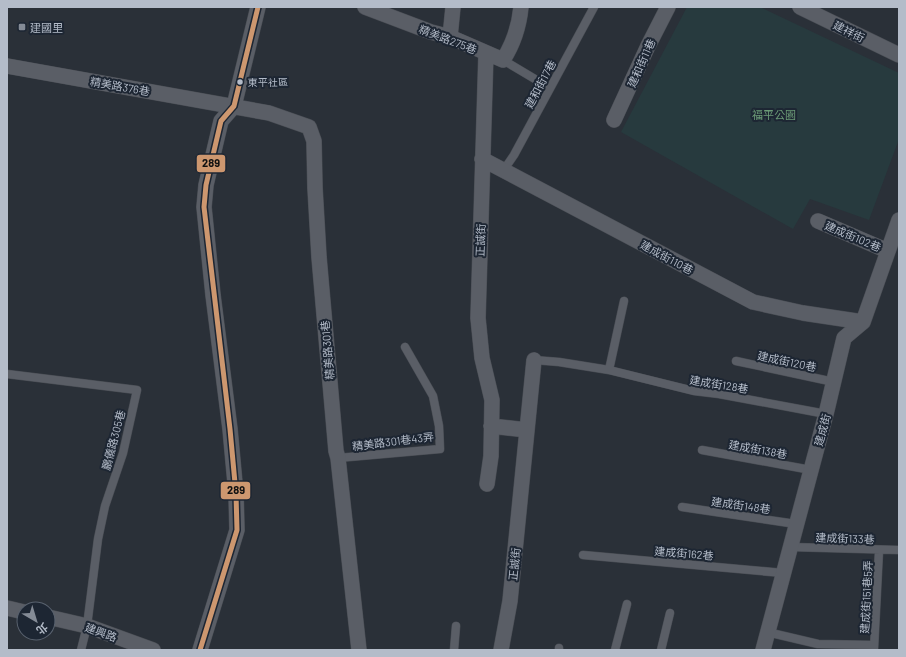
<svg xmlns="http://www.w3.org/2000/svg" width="906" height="657" font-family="Barlow,'Noto Sans TC',sans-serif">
<rect width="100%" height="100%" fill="#2a3038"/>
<path fill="#273a3e" d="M687 7H760L899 73V139L869 220 810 199 793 229 621 132Z"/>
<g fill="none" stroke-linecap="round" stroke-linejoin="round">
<defs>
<path id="service" d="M503 60 550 88
M503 171 514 155 594 7
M534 360 559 362 609 370 694 391 719 394 826 414
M736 361 834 382
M609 370 624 301
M7 374 137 390 123 453 105 506 98 539 87 626 81 650
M702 450 811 470
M338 458 440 449 439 426 433 396 405 347
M682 507 796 524
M790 547 899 550
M583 555 783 573
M767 632 818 644 874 645
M874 649 879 551
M454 650 456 626
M559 650V648
M615 650 627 604
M661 650 670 613"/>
<path id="minor" d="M365 7 431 32 450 37 503 60C514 43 519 27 521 7
M800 7 899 55
M450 37 453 7
M486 53 478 318 482 358 492 400 491 456 487 484
M7 66 269 113 309 127 314 141 315 188 319 257 336 451 338 458 359 650
M614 120 648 46 668 7
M482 159 753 302 803 313 863 322
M818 221 888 251
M491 426 527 430
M7 608 24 612
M48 617 87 626 153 650
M200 650 237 530 236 494 230 429 213 295 204 207 206 185 221 121 234 106 258 7
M501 650 510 601 534 360
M763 650 826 414 844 338 863 322 899 220"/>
</defs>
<use href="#service" stroke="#484c53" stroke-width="9"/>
<use href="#minor" stroke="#484c53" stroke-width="16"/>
<use href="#service" stroke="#5a5e66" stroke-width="8"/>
<use href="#minor" stroke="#5a5e66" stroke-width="15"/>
<defs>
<path id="bus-1" d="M200 650 237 530 236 494 230 429 204 207 206 185 221 121 234 106 258 7"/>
</defs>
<use href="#bus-1" stroke="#1d2633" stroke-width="8"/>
<use href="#bus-1" stroke="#cd976f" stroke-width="5"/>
</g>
<rect fill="#848b96" stroke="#1d2633" stroke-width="1.5" x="18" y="23" width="8" height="8" rx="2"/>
<circle fill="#b4bcc9" stroke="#1d2633" stroke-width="1.5" cx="240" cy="82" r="3.5"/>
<g text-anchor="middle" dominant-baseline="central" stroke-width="4" stroke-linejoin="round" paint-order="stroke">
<g font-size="10" fill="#b4bcc9" stroke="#1d2633" text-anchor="start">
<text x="248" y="82">東平社區</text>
</g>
<g font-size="11" fill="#b4bcc9" stroke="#1d2633" text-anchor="start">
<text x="30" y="27">建國里</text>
</g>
<g font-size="11" fill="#b4bcc9" stroke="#1d2633">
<text transform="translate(849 31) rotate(26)">建祥街</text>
<text transform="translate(448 39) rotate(21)">精美路275巷</text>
<text transform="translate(641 63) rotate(-66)">建和街11巷</text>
<text transform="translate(540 84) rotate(-62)">建和街17巷</text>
<text transform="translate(120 86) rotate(10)">精美路376巷</text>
<text transform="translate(853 236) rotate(23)">建成街102巷</text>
<text transform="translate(480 240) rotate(-88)">正誠街</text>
<text transform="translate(667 257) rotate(28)">建成街110巷</text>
<text transform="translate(327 350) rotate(-95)">精美路301巷</text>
<text transform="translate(787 361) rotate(12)">建成街120巷</text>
<text transform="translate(719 384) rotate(9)">建成街128巷</text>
<text transform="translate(822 430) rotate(-75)">建成街</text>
<text transform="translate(113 440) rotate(-75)">鵬儀路305巷</text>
<text transform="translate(393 441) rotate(-7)">精美路301巷43弄</text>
<text transform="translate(758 449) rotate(10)">建成街138巷</text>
<text transform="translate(741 505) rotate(8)">建成街148巷</text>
<text transform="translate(845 538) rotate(2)">建成街133巷</text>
<text transform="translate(684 553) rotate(5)">建成街162巷</text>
<text transform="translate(514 564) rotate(-84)">正誠街</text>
<text transform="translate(866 597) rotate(-87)">建成街151巷5弄</text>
<text transform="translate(101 632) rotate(20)">建興路</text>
</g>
<g font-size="11" fill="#6b9a76" stroke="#1d2633">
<text x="774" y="114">福平公園</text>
</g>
</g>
<g stroke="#1d2633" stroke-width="1.5">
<rect x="196" y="154" width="30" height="19" rx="4" fill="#cd976f"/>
<rect x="220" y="481" width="31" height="19" rx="4" fill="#cd976f"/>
</g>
<g font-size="11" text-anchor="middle" font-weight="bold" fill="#111">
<text x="211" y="167">289</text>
<text x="236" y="494">289</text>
</g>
<rect width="906" height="657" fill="none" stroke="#b4bcc9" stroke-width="16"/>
<g transform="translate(36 621) rotate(142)"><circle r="19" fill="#1d2633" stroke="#59626f"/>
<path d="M0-3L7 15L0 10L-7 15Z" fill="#848b96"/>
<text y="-6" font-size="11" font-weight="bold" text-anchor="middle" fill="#b4bcc9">北</text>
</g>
</svg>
